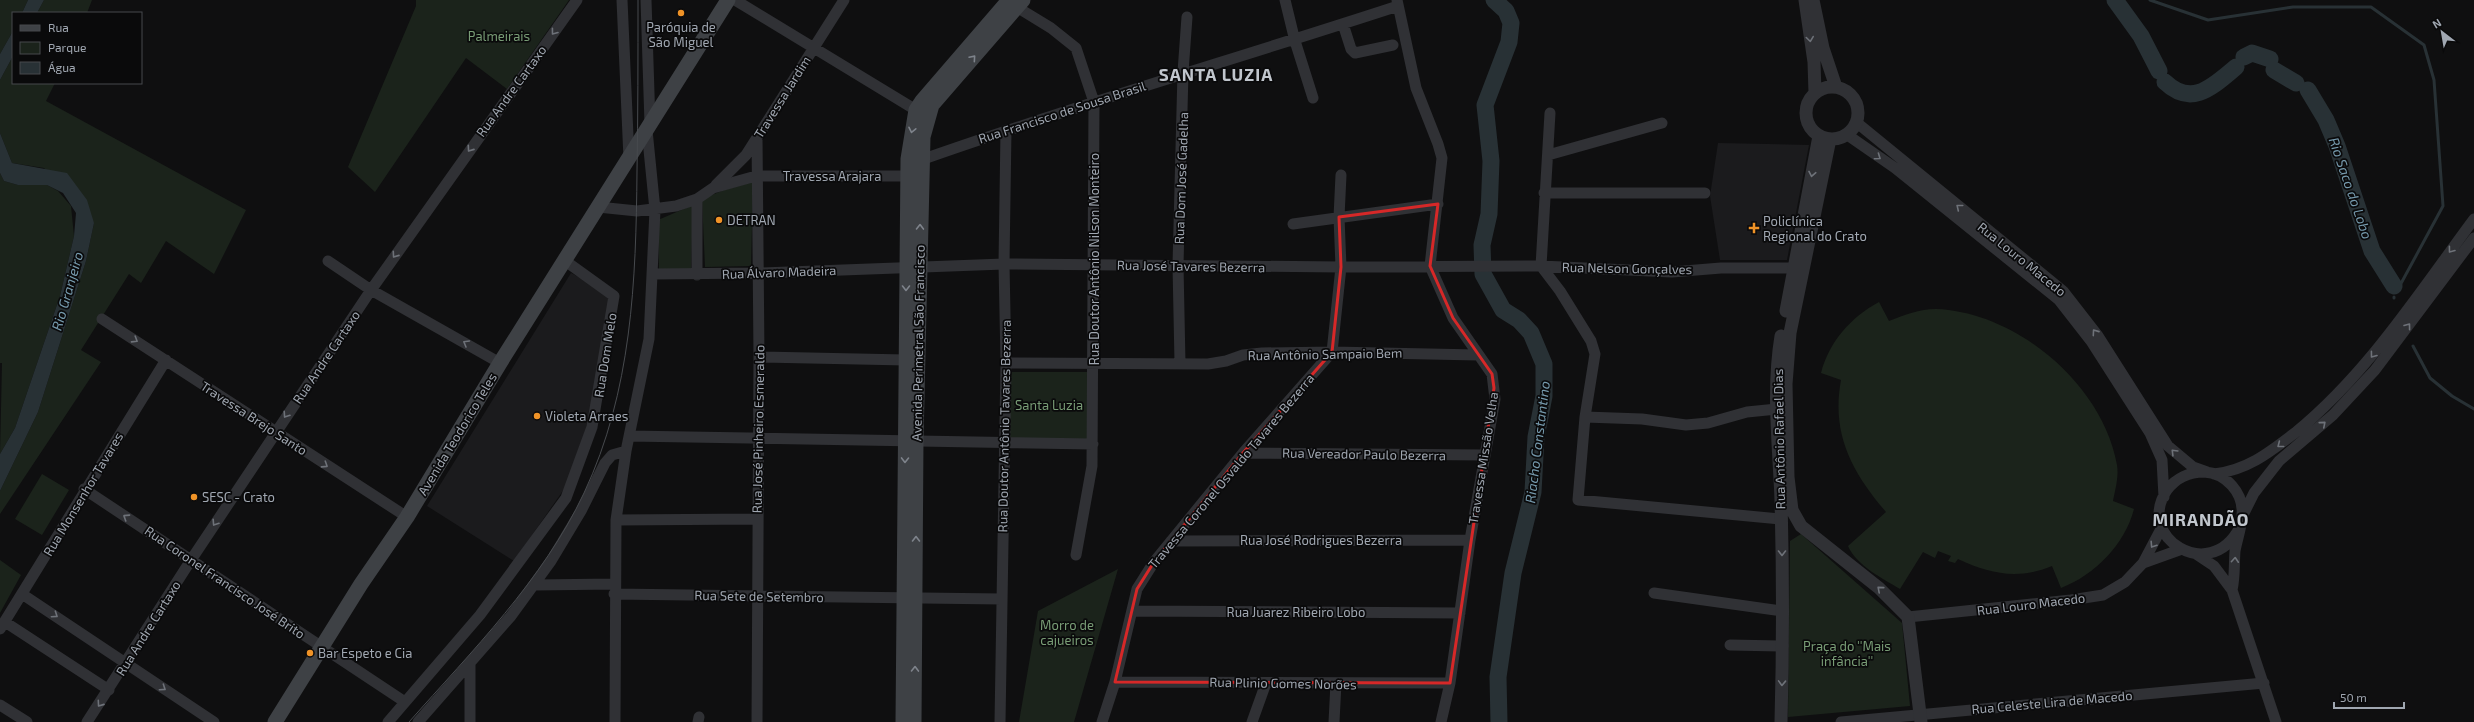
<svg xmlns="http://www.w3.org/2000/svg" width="2474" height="722" font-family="'Exo 2',sans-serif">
<rect width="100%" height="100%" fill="#0f0f10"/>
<path fill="#1b1b1d" d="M1718 143 1809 145 1787 260H1720L1710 196Z
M571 273 614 295 597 394 569 482 514 561 427 506Z"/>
<path fill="#1b231b" d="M0 0H28L22 13H13V31L0 54Z
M44 0H92L87 13H37Z
M416 0H569L507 89 466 58 375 192 348 167 416 6Z
M13 56V83H55L46 101 246 210 214 274 166 241 141 283 129 274 81 350 101 362 0 514V491L38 412 86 261 94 223 44 168 12 163 0 133V80Z
M0 173 4 181 18 185H47L58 191 71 206 74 236 60 296 15 428 0 454 2 363H0Z
M753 182 751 266 705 267 702 199 724 190Z
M693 205 691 270H659L658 220Z
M1879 302 1889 321C1905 315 1919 309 1936 309 2017 312 2103 385 2117 465 2119 477 2115 490 2113 501L2134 509C2125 544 2095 575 2061 588L2052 566C2018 580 1990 574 1958 559L1955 563 1948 561 1951 556 1938 551 1935 558 1923 552 1900 589C1882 578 1857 566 1848 546L1886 512C1852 472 1831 434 1841 380L1821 373C1829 342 1851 317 1879 302Z
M1010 372H1089L1088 439 1010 438Z
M42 474 69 490 42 535 15 519Z
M1801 534 1902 623 1910 706 1788 717 1790 541Z
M0 560 21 575 0 613Z
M1118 569 1074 722H1019L1038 611Z"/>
<path fill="#283135" d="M28 0H44L37 13H22Z
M13 31V56L0 80V54Z
M0 133 12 163 67 173 87 200 94 223 86 261 38 412 0 491V454L15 428 60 296 74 236 76 213 63 193 47 185H18L4 181 0 173Z"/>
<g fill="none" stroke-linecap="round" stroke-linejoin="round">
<path stroke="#283135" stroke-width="3" d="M2150 0 2208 20 2293 7H2371L2424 45 2434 80 2443 206 2398 289
M2394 298V297
M2413 346 2430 378 2452 396 2474 409"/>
<path stroke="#283135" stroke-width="17" d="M1494 0 1506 11 1511 23 1509 42 1485 105 1491 161 1489 214 1482 245 1483 274 1503 310 1519 320 1531 333 1544 364V396L1536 437 1533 492 1513 573 1498 677 1499 722
M2115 0 2141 36 2159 71
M2244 57 2252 53 2270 59
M2274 70 2296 83
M2165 82C2192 108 2213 86 2236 67
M2308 90 2326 120 2337 146 2372 251 2394 286"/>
<path stroke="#303135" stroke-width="11" d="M622 0 629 159
M646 0 650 124
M735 0 916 110
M1285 0 1295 41 1313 98
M1397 0 1416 88 1438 144 1442 158 1430 266 1453 318 1492 374 1495 399 1470 540 1450 683 1441 722
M1010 3 1051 28 1076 48 1094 102 1092 466 1076 555
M1343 24 1351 49 1355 53 1393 45
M1550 113 1541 266 1560 291 1591 341 1595 354 1585 417 1578 500 1781 519
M1856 122 2063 291 2098 336 2168 446 2193 467 2207 472
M1846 134 1895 168 2059 300 2091 341 2150 433 2162 460 2164 497
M1548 155 1662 123
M915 159 921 160C1079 104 1239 58 1398 6
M716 185 746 155 844 0
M1544 193H1705
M598 207 637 211 676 206 697 199 713 188 756 176H908
M1293 224 1438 204
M328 261 371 290 500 363
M652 274 759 273 1004 264 1341 267 1541 266 1672 272 1721 268H1801
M697 275V199
M102 319 407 517
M759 357 906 360
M1006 363 1208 364 1226 361 1243 355 1262 353 1332 352 1478 355
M1180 363 1178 265 1183 72 1187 17
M1585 417 1642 419 1686 425 1708 423 1747 412 1777 409
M629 436 1093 444
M1243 453 1484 455
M2214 474C2248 470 2270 452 2296 432 2368 373 2419 293 2474 219
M84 489 405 702
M2243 515 2254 493 2279 461 2333 415 2375 370 2474 238
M616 520 757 519
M1171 541 1470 540
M2196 554 2214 566 2232 590 2276 722
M2143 563 2162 527
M535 585 614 584
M2232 590C2235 577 2234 564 2235 551 2237 539 2242 527 2242 515 2244 493 2226 473 2204 472 2190 472 2176 478 2167 490 2135 537 2209 584 2239 529
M1654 593 1782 611
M22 594 214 722
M614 594 1002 599
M1132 611 1460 613
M1908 617 2071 600 2103 595 2125 582 2143 563 2182 549
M5 622 109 690
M0 629 166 360
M1730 645 1783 646
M1115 682 1450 683
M0 705 27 722
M87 722 191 560 371 290 577 0
M388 722 480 615 566 498 592 427 614 296 564 260
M418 722 511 616 551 561 581 511 605 463 612 455 626 451
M470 722V663
M615 722 616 520 626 451 649 339 655 210 647 130
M698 722 699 717
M757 722 759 357 757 137
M1000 722 1006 363 1004 264 1006 130
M1102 722 1115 682 1137 589 1154 562 1243 453 1332 352 1341 267 1339 217 1341 175
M1252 722 1266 683
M1334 722 1336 683
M1841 722 2264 683"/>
<path stroke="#303135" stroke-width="13" d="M1805 0 1814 62 1815 93
M1813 0 1823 48 1836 87
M1806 113a26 26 0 1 1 52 0a26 26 0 1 1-52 0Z
M1830 139 1790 333 1786 384 1788 477 1792 510 1801 526 1879 588 1908 617 1921 722
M1786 311 1819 136
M1781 722C1783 648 1783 574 1781 500 1779 446 1772 390 1781 336"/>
<path stroke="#3e4145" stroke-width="15" d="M275 722 361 584 407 517 500 363 728 0
M903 722 908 159 916 110 922 101 1009 0
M914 722 916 440 923 137 932 105 1023 0"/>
<path stroke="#474a4e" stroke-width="1" d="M409 722C472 651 543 580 584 493 632 391 636 281 637 171 638 114 638 57 638 0"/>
</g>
<defs><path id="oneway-chevron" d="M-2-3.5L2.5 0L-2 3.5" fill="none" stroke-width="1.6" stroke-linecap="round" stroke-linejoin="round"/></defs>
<g stroke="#6e7279">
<use href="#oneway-chevron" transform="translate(554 32) rotate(127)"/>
<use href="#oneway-chevron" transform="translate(1810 39) rotate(82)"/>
<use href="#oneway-chevron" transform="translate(470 149) rotate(125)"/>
<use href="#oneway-chevron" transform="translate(1878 157) rotate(35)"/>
<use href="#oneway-chevron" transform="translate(1812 174) rotate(101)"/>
<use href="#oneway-chevron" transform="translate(1959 207) rotate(-141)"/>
<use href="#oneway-chevron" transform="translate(2451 250) rotate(127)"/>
<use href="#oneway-chevron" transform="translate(395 255) rotate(125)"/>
<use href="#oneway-chevron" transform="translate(2408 326) rotate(-53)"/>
<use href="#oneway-chevron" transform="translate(2095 332) rotate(-125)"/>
<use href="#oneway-chevron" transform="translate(135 340) rotate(32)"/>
<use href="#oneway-chevron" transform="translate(466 343) rotate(-150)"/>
<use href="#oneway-chevron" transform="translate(2373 355) rotate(127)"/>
<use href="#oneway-chevron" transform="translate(286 415) rotate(124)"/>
<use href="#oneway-chevron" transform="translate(2323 424) rotate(-41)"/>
<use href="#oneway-chevron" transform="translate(2280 445) rotate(142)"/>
<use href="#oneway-chevron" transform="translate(2174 452) rotate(-135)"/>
<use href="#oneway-chevron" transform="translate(325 465) rotate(33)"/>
<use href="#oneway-chevron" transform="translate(126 517) rotate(-147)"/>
<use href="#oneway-chevron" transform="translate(215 523) rotate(123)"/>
<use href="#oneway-chevron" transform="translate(2153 545) rotate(123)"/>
<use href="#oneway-chevron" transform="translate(1782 553) rotate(90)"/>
<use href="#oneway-chevron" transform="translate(2235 560) rotate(-86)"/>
<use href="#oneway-chevron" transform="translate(1880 589) rotate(-139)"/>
<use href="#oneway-chevron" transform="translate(55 615) rotate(34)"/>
<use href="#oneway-chevron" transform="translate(1782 683) rotate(92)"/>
<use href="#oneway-chevron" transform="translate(163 688) rotate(34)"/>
<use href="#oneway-chevron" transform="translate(100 704) rotate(125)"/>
</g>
<g stroke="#7e838b">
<use href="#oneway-chevron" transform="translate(973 58) rotate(-49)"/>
<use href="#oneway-chevron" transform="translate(912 130) rotate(102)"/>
<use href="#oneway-chevron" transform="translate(920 227) rotate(-89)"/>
<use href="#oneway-chevron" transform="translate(906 288) rotate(90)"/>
<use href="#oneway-chevron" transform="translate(905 460) rotate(91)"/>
<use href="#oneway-chevron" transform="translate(916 539) rotate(-90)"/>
<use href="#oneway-chevron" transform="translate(915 669) rotate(-89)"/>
</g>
<path fill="none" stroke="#d62828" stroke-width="3" stroke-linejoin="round" d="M1438 204 1430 266 1453 318 1492 374 1494 388 1450 683 1115 682 1137 589 1154 562 1243 453 1332 352 1341 267 1339 217Z"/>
<g fill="#f09327" stroke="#0a0a0b" stroke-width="1.5">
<circle cx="681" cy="13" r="4"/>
<circle cx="719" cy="220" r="4"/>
<path d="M1752 222h4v4h4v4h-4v4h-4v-4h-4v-4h4z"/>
<circle cx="537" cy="416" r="4"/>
<circle cx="194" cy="497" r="4"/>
<circle cx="310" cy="653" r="4"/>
</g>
<g text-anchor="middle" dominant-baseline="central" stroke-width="3.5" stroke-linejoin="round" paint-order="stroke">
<g font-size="13" fill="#a0a7b1" stroke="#0a0a0b" text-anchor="start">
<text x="681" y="27" text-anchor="middle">Paróquia de<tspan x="681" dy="15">São Miguel</tspan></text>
<text x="727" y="220">DETRAN</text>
<text x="1763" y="221">Policlínica<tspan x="1763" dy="15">Regional do Crato</tspan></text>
<text x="545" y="416">Violeta Arraes</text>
<text x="202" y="497">SESC - Crato</text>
<text x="318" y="653">Bar Espeto e Cia</text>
</g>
<g font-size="13" fill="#799d76" stroke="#0a0a0b">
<text x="499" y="36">Palmeirais</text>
<text x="1049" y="405">Santa Luzia</text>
<text x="1067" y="625">Morro de<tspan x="1067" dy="15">cajueiros</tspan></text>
<text x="1847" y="646">Praça do ''Mais<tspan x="1847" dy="15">infância''</tspan></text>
</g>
<g font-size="13" fill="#a0a7b1" stroke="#0a0a0b">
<text transform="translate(511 91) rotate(-54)">Rua Andre Cartaxo</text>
<text transform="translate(782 97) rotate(-58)">Travessa Jardim</text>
<text transform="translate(1062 112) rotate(-18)">Rua Francisco de Sousa Brasil</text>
<text x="832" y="176">Travessa Arajara</text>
<text transform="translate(1181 178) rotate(-88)">Rua Dom José Gadelha</text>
<text transform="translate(1094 259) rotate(-90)">Rua Doutor Antônio Nilson Monteiro</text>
<text transform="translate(2022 259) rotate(39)">Rua Louro Macedo</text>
<text transform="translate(1191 266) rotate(1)">Rua José Tavares Bezerra</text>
<text transform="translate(1627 268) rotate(1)">Rua Nelson Gonçalves</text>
<text transform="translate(779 272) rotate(-2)">Rua Álvaro Madeira</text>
<text transform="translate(918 343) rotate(-89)">Avenida Perimetral São Francisco</text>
<text transform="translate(1325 354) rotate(-1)">Rua Antônio Sampaio Bem</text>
<text transform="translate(605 355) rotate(-81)">Rua Dom Melo</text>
<text transform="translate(326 357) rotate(-56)">Rua Andre Cartaxo</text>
<text transform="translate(254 418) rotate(33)">Travessa Brejo Santo</text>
<text transform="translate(1004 426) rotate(-89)">Rua Doutor Antônio Tavares Bezerra</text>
<text transform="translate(758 429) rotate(-89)">Rua José Pinheiro Esmeraldo</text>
<text transform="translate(457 434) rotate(-59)">Avenida Teodorico Teles</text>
<text transform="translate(1779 439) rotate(-91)">Rua Antônio Rafael Dias</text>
<text transform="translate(1364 454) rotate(1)">Rua Vereador Paulo Bezerra</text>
<text transform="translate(1483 458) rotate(-81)">Travessa Missão Velha</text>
<text transform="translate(1231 471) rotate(-50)">Travessa Coronel Osvaldo Tavares Bezerra</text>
<text transform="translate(83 494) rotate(-59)">Rua Monsenhor Tavares</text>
<text x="1321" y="540">Rua José Rodrigues Bezerra</text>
<text transform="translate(225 582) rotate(34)">Rua Coronel Francisco José Brito</text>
<text transform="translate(759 596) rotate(1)">Rua Sete de Setembro</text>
<text transform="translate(2031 604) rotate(-7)">Rua Louro Macedo</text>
<text x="1296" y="612">Rua Juarez Ribeiro Lobo</text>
<text transform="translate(148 628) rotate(-58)">Rua Andre Cartaxo</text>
<text transform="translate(1283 683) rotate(1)">Rua Plinio Gomes Norões</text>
<text transform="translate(2052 702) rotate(-5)">Rua Celeste Lira de Macedo</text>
</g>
<g font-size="14" font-style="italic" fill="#769aad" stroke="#0a0a0b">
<text transform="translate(2351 188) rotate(71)">Rio Saco do Lobo</text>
<text transform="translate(67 291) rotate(-74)">Rio Granjeiro</text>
<text transform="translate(1537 442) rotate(-83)">Riacho Constantino</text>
</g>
<g font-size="17" font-weight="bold" letter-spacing="1" fill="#c1c6cd" stroke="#0a0a0b">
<text x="1216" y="74">SANTA LUZIA</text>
<text x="2201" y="519">MIRANDÃO</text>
</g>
</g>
<rect x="12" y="12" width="130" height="72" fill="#0a0a0b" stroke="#46494d"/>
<rect x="20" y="25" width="20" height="6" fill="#3e4145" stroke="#46494d"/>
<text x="48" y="32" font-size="12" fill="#a0a7b1">Rua</text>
<rect x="20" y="42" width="20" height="12" fill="#1b231b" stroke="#46494d"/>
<text x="48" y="52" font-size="12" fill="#a0a7b1">Parque</text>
<rect x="20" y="62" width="20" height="12" fill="#283135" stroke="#46494d"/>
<text x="48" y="72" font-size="12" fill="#a0a7b1">Água</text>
<g transform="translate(2442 32) rotate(329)" stroke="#0a0a0b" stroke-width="3" paint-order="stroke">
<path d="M0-3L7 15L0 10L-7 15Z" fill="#a0a7b1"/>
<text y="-6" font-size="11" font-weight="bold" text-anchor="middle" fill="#a0a7b1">N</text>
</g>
<path d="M2334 702v6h70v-6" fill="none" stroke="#a0a7b1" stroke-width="2"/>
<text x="2340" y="702" font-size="12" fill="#a0a7b1" stroke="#0a0a0b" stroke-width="3" paint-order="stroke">50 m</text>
</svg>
